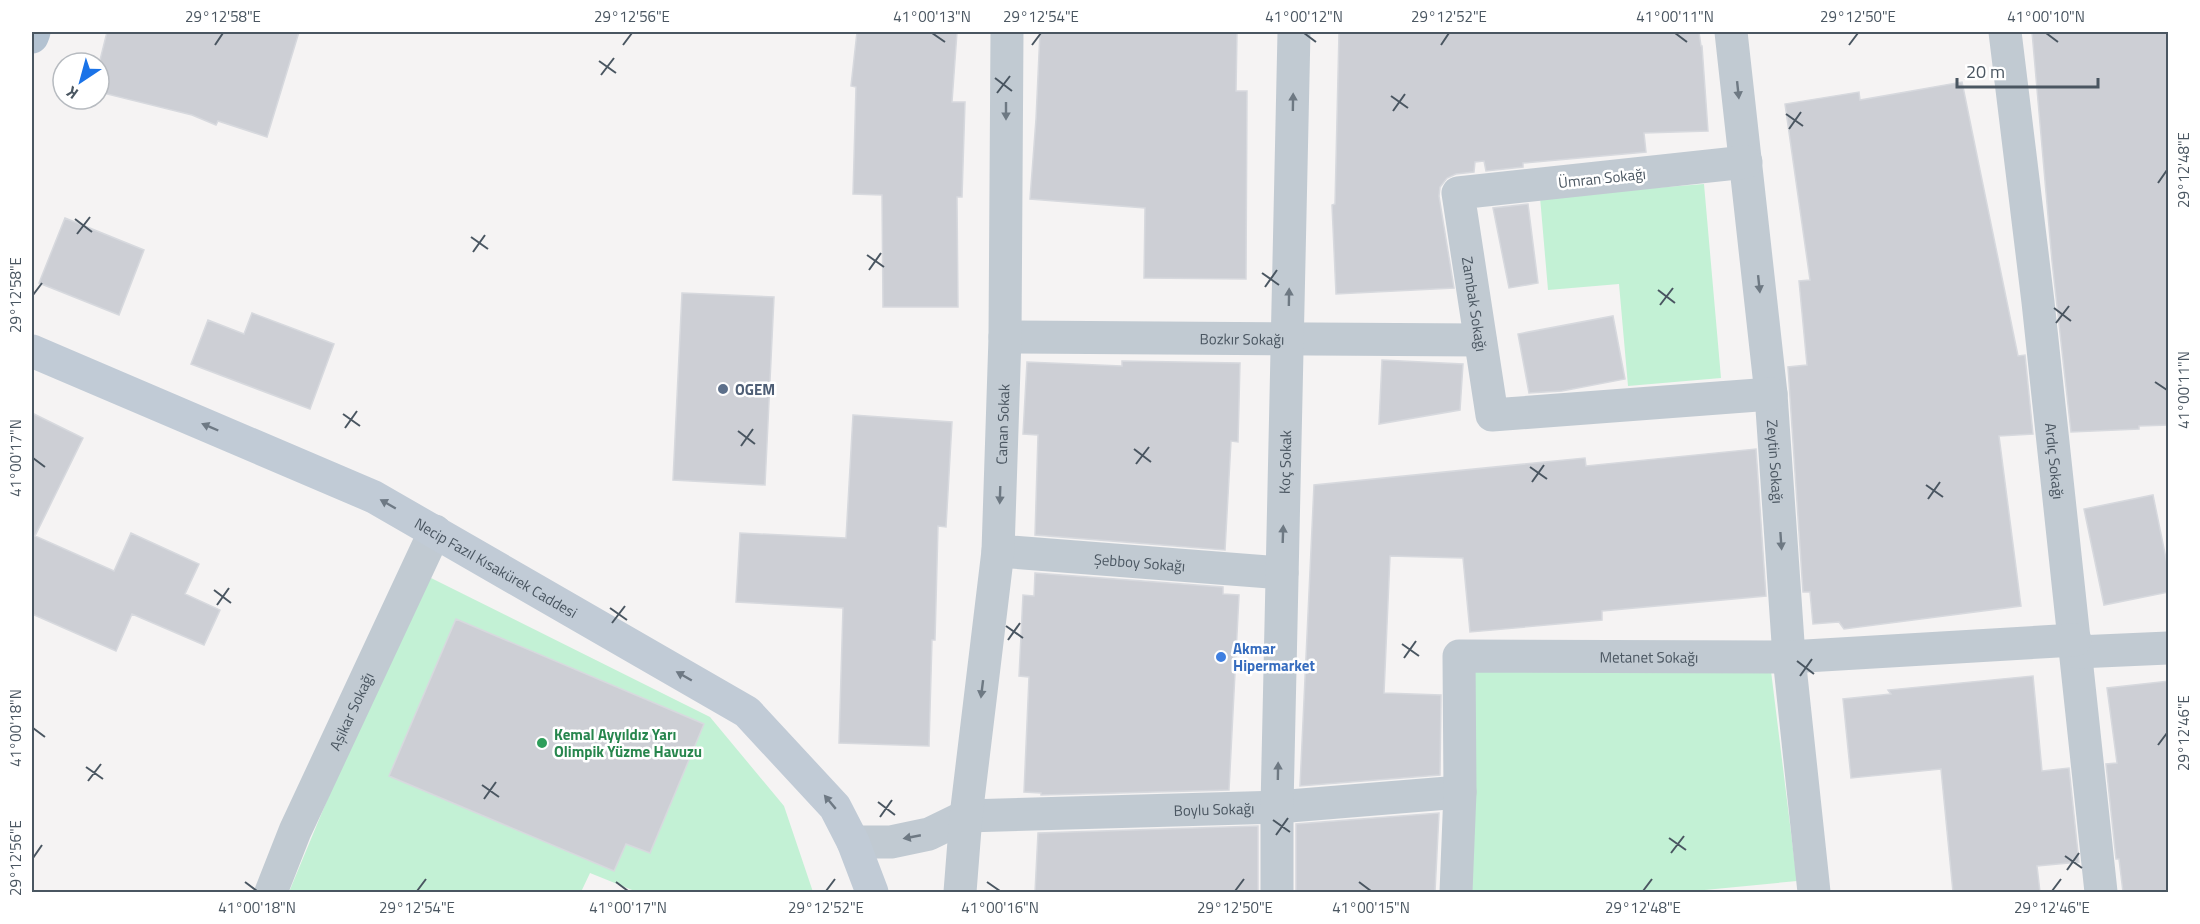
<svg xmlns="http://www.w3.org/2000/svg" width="2200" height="924" font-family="'Titillium Web',sans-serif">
<rect width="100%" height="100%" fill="#f5f3f3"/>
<path fill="#c3f1d5" d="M1704 184 1721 378 1628 386 1619 284 1548 290 1540 197Z
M427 576 710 717 784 806 813 892H637L590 873 581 892H289L340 769Z
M1472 670 1771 671 1797 881 1684 892H1468Z"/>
<path fill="#cdcfd5" stroke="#d7d9de" stroke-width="1.5" d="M107 32H299L267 137 218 121 216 125 192 115 99 92V64Z
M857 32H957L952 102H965L962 197H957L958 307H883L882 195 853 194 856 87 851 86Z
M1040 32H1237L1236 91H1247L1246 279 1144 278 1145 208 1030 199 1036 119Z
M1339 32H1699L1701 46H1702L1708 131 1644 133 1646 152 1523 163V167L1486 171 1484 161 1475 162 1474 172 1456 174 1447 178 1440 187 1439 196 1454 288 1336 294 1332 205 1335 204Z
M2032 32H2169V425L2139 426V429L2071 432 2052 261Z
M1962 82 2018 356 2025 355 2033 434 1999 436 2021 606 1844 629 1839 622 1813 624 1810 592H1803L1788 367 1807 365 1799 281 1810 280 1785 104 1859 92 1860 100Z
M1528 204 1538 283 1509 288 1493 208Z
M65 218 144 250 119 315 39 283Z
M682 293 774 297 765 485 673 480Z
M252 313 334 344 310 409 191 364 208 320 244 334Z
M1613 316 1625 379 1562 391 1529 393 1518 334Z
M1382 360 1463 364 1460 410 1379 424Z
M1122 361 1240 363 1238 442 1231 441 1225 550 1035 535 1038 435 1023 434 1027 362 1122 366Z
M32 413 83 438 35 536 114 571 131 533 199 564 185 594 220 610 204 645 132 614 116 651 32 614Z
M853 415 952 422 946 527 938 526 935 640H932L929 746 839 743 843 608 736 602 740 533 846 538Z
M1756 449 1766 596 1602 611V620L1470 632 1463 558 1390 556 1384 693 1441 695 1440 775 1300 786 1314 485 1585 458 1586 466Z
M2153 495 2169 573V592L2104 605 2084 509Z
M1035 573 1223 587V594L1239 595 1229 790 1041 795V793L1024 792 1029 677 1019 676 1023 595 1034 596Z
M456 619 704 724 650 853 626 844 614 871 389 776Z
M2033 676 2042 771 2069 768 2079 862 2037 866 2040 892H1953L1941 769 1851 778 1843 699 1891 694 1888 690Z
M2169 681V892H2123L2119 859H2116L2106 764 2117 763 2107 688Z
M1439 813 1435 892H1296V824Z
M1258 826V892H1035L1038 833Z"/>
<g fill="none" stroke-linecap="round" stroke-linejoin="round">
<g stroke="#c1cad2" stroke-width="33">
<path id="s1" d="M1731 32 1771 394 1789 657 1814 892"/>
<path id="s2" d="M2005 32 2038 302 2101 892"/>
<path id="s3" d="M1746 162 1458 193 1492 415 1771 394"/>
<path id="s4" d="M1005 337 1480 340"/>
<path id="s5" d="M998 551 1282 573"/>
<path d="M2077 652 2168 648"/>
<path id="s6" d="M853 842H891L929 834 966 816 1277 807 1460 792"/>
<path id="s7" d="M271 892 295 831 435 531"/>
<path id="s8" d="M960 892 966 816 998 551 1005 337 1007 32"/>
<path id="s9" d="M1277 892V807L1294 32"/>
<path id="s10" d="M1456 892 1460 792 1459 656 1789 657 2075 640"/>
</g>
<path stroke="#c1cbd6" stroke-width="33" id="s11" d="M32 351 374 497 747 712 835 807 853 842 872 892"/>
<path stroke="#b3c2d1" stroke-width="33" d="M32 37 34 32"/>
</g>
<defs><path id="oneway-solid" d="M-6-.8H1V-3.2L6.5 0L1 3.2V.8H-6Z" transform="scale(1.5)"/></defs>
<g fill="#6e7983">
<use href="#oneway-solid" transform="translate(1738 90) rotate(84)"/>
<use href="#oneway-solid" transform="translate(1293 102) rotate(-89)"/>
<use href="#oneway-solid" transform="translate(1006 111) rotate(90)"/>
<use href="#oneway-solid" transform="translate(1759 284) rotate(84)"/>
<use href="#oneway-solid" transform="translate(1289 297) rotate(-89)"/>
<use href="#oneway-solid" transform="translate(1000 495) rotate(92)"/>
<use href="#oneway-solid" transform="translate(1283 534) rotate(-88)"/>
<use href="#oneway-solid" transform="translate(1781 541) rotate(86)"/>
<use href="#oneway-solid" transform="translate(982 689) rotate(97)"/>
<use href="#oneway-solid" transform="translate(1278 771) rotate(-89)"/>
<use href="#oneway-solid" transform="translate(912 837) rotate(169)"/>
</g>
<g fill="#6e7984">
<use href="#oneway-solid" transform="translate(210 427) rotate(-157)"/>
<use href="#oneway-solid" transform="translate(388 504) rotate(-150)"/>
<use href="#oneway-solid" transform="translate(684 676) rotate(-150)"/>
<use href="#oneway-solid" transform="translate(830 802) rotate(-130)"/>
</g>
<path fill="none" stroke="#4a5661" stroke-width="2" d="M932 33 945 42M1304 33 1316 42M1675 33 1687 42M2046 33 2058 42M215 45 223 33M623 45 632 33M1032 45 1041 33M1441 45 1449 33M1849 45 1858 33M599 61 616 73M601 75 614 58M995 78 1012 91M997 93 1010 76M1391 96 1408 108M1393 111 1405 94M1786 114 1803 126M1789 129 1801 112M2158 183 2167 170M75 219 92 232M77 234 90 217M471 237 488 249M473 252 485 235M867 255 884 267M869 270 881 253M1262 273 1279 285M1265 287 1277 270M1658 290 1675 303M33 295 42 283M1660 305 1673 288M2054 308 2071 321M2056 323 2069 306M2155 382 2167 390M343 414 360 426M345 428 357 411M738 431 755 444M741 446 753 429M1134 449 1151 462M33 458 45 467M1136 464 1149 447M1530 467 1547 479M1532 482 1544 465M1926 485 1943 497M1928 499 1940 482M214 590 231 603M217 605 229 588M610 608 627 620M612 623 625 606M1006 626 1023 638M1008 640 1020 623M1402 644 1419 656M1404 658 1416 641M1797 661 1814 674M1800 676 1812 659M33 728 45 737M2158 745 2167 733M86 767 103 779M88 781 101 764M482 785 499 797M484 799 496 782M878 802 895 815M880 817 892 800M1273 820 1290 832M1276 835 1288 818M1669 838 1686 850M1671 853 1684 836M2065 856 2082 868M33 858 42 845M2067 870 2079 853M245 882 257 891M616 882 628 891M987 882 1000 891M1359 882 1371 891M417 891 426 879M826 891 835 879M1235 891 1244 879M1643 891 1652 879M2052 891 2061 879"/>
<circle fill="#5c6f8a" stroke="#fff" stroke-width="2" cx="723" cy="389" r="6"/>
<circle fill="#3f7fe0" stroke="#fff" stroke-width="2" cx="1221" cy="657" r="6"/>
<circle fill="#2e9e5b" stroke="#fff" stroke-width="2" cx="542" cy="743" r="6"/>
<g text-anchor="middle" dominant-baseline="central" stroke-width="5" stroke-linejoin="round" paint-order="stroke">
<g font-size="15" fill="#4a5661" stroke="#fff">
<text transform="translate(1602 178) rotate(-6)">Ümran Sokağı</text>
<text stroke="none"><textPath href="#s3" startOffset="402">Zambak Sokağı</textPath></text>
<text stroke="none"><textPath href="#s4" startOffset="237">Bozkır Sokağı</textPath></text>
<text stroke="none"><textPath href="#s8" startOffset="470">Canan Sokak</textPath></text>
<text stroke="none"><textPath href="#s9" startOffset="430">Koç Sokak</textPath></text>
<text stroke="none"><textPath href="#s1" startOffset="432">Zeytin Sokağı</textPath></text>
<text stroke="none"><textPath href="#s2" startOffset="432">Ardıç Sokağı</textPath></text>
<text stroke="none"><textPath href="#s5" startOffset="142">Şebboy Sokağı</textPath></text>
<text stroke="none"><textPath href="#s11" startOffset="513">Necip Fazıl Kısakürek Caddesi</textPath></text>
<text stroke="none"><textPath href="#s10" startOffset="426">Metanet Sokağı</textPath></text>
<text stroke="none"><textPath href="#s7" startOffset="198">Aşikar Sokağı</textPath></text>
<text stroke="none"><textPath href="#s6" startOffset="366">Boylu Sokağı</textPath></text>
</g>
<g font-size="15" font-weight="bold" fill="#4e5e75" stroke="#fff" text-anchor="start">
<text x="735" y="389">OGEM</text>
</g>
<g font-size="15" font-weight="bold" fill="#366cbe" stroke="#fff" text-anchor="start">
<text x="1233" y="648">Akmar<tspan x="1233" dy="17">Hipermarket</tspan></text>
</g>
<g font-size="15" font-weight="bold" fill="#27864d" stroke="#fff" text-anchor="start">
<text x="554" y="734">Kemal Ayyıldız Yarı<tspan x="554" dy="17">Olimpik Yüzme Havuzu</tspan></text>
</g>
</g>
<rect width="2200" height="924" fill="none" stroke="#ffffff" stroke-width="66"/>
<g transform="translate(81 81) rotate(216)"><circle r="28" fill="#ffffff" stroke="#b7bbc0" stroke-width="1.5"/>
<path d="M0-4.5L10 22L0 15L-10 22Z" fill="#1a73e8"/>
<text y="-9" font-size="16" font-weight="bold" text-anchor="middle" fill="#4a5661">K</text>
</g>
<path d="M1957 78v9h141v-9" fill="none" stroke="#4a5661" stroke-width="3"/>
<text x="1966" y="78" font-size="18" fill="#4a5661" stroke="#ffffff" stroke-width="4.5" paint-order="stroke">20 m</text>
<rect x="33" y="33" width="2134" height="858" fill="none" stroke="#4a5661" stroke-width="2"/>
<g font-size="15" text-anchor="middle" fill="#4a5661">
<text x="223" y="22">29°12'58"E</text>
<text x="632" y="22">29°12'56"E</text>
<text x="932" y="22">41°00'13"N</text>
<text x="1041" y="22">29°12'54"E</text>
<text x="1304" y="22">41°00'12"N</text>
<text x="1449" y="22">29°12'52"E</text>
<text x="1675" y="22">41°00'11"N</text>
<text x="1858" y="22">29°12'50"E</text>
<text x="2046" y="22">41°00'10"N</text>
<text transform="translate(2184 170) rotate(-90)" y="5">29°12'48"E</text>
<text transform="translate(16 295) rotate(-90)" y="5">29°12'58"E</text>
<text transform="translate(2184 390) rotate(-90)" y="5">41°00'11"N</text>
<text transform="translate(16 458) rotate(-90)" y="5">41°00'17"N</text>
<text transform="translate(16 728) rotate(-90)" y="5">41°00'18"N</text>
<text transform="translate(2184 733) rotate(-90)" y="5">29°12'46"E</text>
<text transform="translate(16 858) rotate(-90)" y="5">29°12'56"E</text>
<text x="257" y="913">41°00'18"N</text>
<text x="417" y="913">29°12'54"E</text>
<text x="628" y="913">41°00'17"N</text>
<text x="826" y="913">29°12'52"E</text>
<text x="1000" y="913">41°00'16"N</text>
<text x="1235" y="913">29°12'50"E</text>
<text x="1371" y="913">41°00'15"N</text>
<text x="1643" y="913">29°12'48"E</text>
<text x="2052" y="913">29°12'46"E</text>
</g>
</svg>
